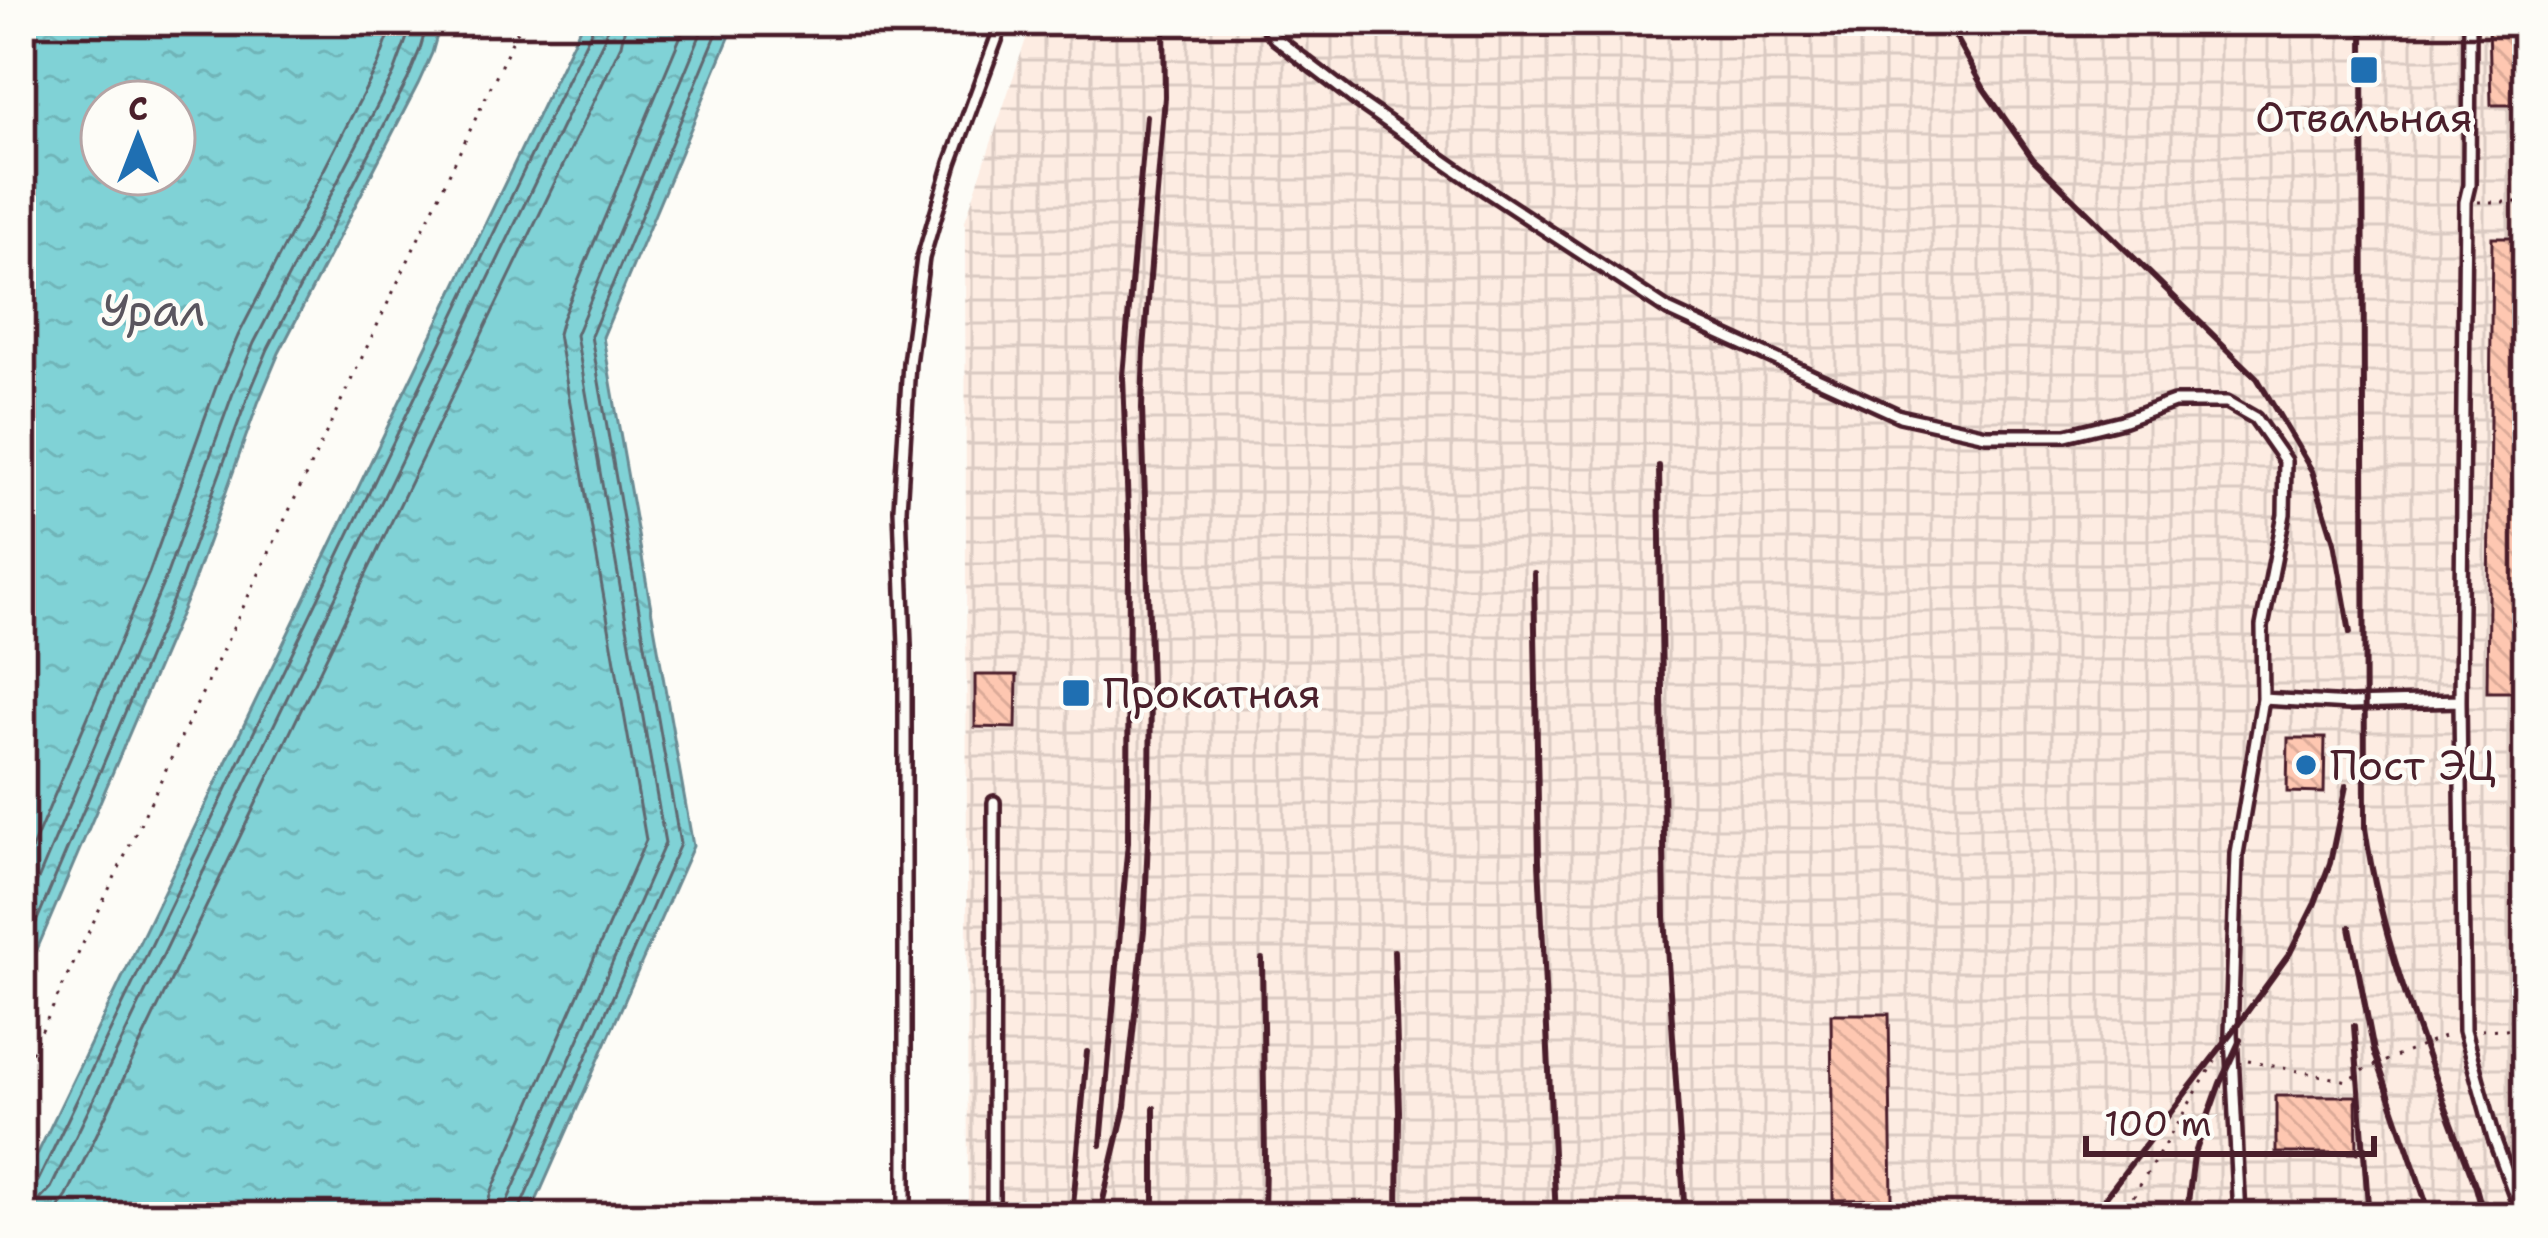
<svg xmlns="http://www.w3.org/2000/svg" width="2548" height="1238" font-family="'Shantell Sans',sans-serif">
<defs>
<pattern id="industrial-grid" width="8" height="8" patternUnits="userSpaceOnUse" patternTransform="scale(3)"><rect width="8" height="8" fill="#fdece2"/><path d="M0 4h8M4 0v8" fill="none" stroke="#dacac2"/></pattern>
<pattern id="water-ripples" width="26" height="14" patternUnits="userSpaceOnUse" patternTransform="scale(3)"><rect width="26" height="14" fill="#80d2d6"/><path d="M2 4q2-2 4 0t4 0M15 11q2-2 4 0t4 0" fill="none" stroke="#70b4b8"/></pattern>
<pattern id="building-back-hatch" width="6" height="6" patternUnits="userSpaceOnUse" patternTransform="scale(3)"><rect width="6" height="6" fill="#fec7b1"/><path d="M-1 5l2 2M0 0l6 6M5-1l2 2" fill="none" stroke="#dbaa98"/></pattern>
</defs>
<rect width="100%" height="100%" fill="#fdfcf7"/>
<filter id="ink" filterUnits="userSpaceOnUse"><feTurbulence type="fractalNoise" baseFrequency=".00833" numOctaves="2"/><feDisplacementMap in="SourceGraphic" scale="24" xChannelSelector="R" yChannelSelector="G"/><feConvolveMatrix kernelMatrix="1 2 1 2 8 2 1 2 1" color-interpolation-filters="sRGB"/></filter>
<g filter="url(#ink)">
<path fill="url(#industrial-grid)" d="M1032 21H2527V1217H968L965 221Z"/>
<path fill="url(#water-ripples)" stroke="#6a8a92" stroke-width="3" fill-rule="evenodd" d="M21 21H441L432 53 418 84 279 353 258 403 191 589 21 987ZM102 102H174V174H102Z
M583 21H736L603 337 693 846 529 1217H21V1188Z"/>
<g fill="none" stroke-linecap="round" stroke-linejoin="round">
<path stroke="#60676f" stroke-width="3" d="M21 874 149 573 216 387 238 336 378 65 394 21
M21 920 165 579 233 393 254 343 394 73 413 21
M21 958 179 585 247 399 268 349 408 79 420 49 428 21
M21 1190 31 1188 38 1181 591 31 593 21
M21 1205 38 1202 51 1188 605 37 608 21
M47 1217 58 1209 67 1196 621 45 626 21
M486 1217 490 1195 646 840 558 334 562 319 687 21
M504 1217 507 1202 665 843 576 335 706 21
M519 1217 520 1208 680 844 591 336 722 21"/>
</g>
<path fill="url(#building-back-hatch)" stroke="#4a1f2b" stroke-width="3" d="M2489 21H2527V105H2491Z
M2492 237H2527V711H2512V692H2487Z
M975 675H1017L1016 728 975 727Z
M2288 738H2325L2324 793 2287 792Z
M1831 1014H1889L1892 1199 1833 1200Z
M2276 1096H2356L2357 1153H2276Z"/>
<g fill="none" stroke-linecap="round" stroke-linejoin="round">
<defs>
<path id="service" d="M1263 21 1275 38 1356 100 1487 191 1668 310 1900 416 1986 435H2066L2122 421 2174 402H2227L2255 418 2285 461 2284 514 2262 626 2263 699
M2460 701 2465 202 2469 185 2470 21
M905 1217V646L900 509 909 363 923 258 951 163 1003 21
M993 1217 994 802
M2240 1217 2231 1034 2237 854 2263 699 2350 704 2460 701 2464 1031 2494 1138 2523 1217"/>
</defs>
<use href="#service" stroke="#4a1f2b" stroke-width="18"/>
<path stroke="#4a1f2b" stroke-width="3" stroke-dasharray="3 9" stroke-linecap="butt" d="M2478 202H2527
M2481 1030 2527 1028
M2248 1061 2348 1081 2364 1070 2448 1035
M21 1074 522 21
M2121 1217 2216 1059"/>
<use href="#service" stroke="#fdfcf7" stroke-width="9"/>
<path stroke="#4a1f2b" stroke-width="6" d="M1946 21 1984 89 2033 159 2257 378 2312 471 2334 542 2350 633
M2363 21 2365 828C2383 954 2432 1068 2476 1187L2484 1217
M1659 466 1665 917 1685 1217
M1534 573 1539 861 1556 1217
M2350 927 2374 1051 2431 1217
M1394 951 1399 1111 1398 1217
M1262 959 1265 1159 1264 1217
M2354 1026 2369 1217
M1154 1108V1217
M1101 1145 1128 842 1129 539 1123 376 1146 116
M1072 1217 1087 1052
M1099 1217 1125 1107 1144 930 1150 793 1151 683 1142 408 1144 349 1165 97 1164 21
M2090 1217 2231 1034 2290 953 2315 903 2330 863 2346 786
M2186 1217 2194 1156 2220 1083 2240 1040"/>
</g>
</g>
<g fill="#1f6fb2" stroke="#fdfcf7" stroke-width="4.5">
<rect x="2349" y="55" width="30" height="30" rx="6"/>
<rect x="1061" y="678" width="30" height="30" rx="6"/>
<circle cx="2306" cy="765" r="12"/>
</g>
<g text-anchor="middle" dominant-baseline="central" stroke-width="9" stroke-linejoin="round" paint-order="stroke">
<g font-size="42" fill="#4a1f2b" stroke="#fdfcf7" text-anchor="start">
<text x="2364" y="117" text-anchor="middle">Отвальная</text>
<text x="1103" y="693">Прокатная</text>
<text x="2330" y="765">Пост ЭЦ</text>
</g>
<g font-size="45" font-style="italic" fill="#5a555e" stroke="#fdfcf7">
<text x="153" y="310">Урал</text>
</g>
</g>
<rect width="2548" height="1238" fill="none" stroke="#fdfcf7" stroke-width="72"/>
<rect x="36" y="36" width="2476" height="1166" fill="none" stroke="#4a1f2b" stroke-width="4.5" filter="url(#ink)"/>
<g transform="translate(138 138)"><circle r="57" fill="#fdfcf7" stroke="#b5a4a5" stroke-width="3"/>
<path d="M0-9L21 45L0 30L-21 45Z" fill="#1f6fb2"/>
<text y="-18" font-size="33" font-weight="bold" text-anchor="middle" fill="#4a1f2b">С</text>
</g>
<path d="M2086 1136v18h288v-18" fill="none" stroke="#4a1f2b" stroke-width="6"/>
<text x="2104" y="1136" font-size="36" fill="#4a1f2b" stroke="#fdfcf7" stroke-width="9" paint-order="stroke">100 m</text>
</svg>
